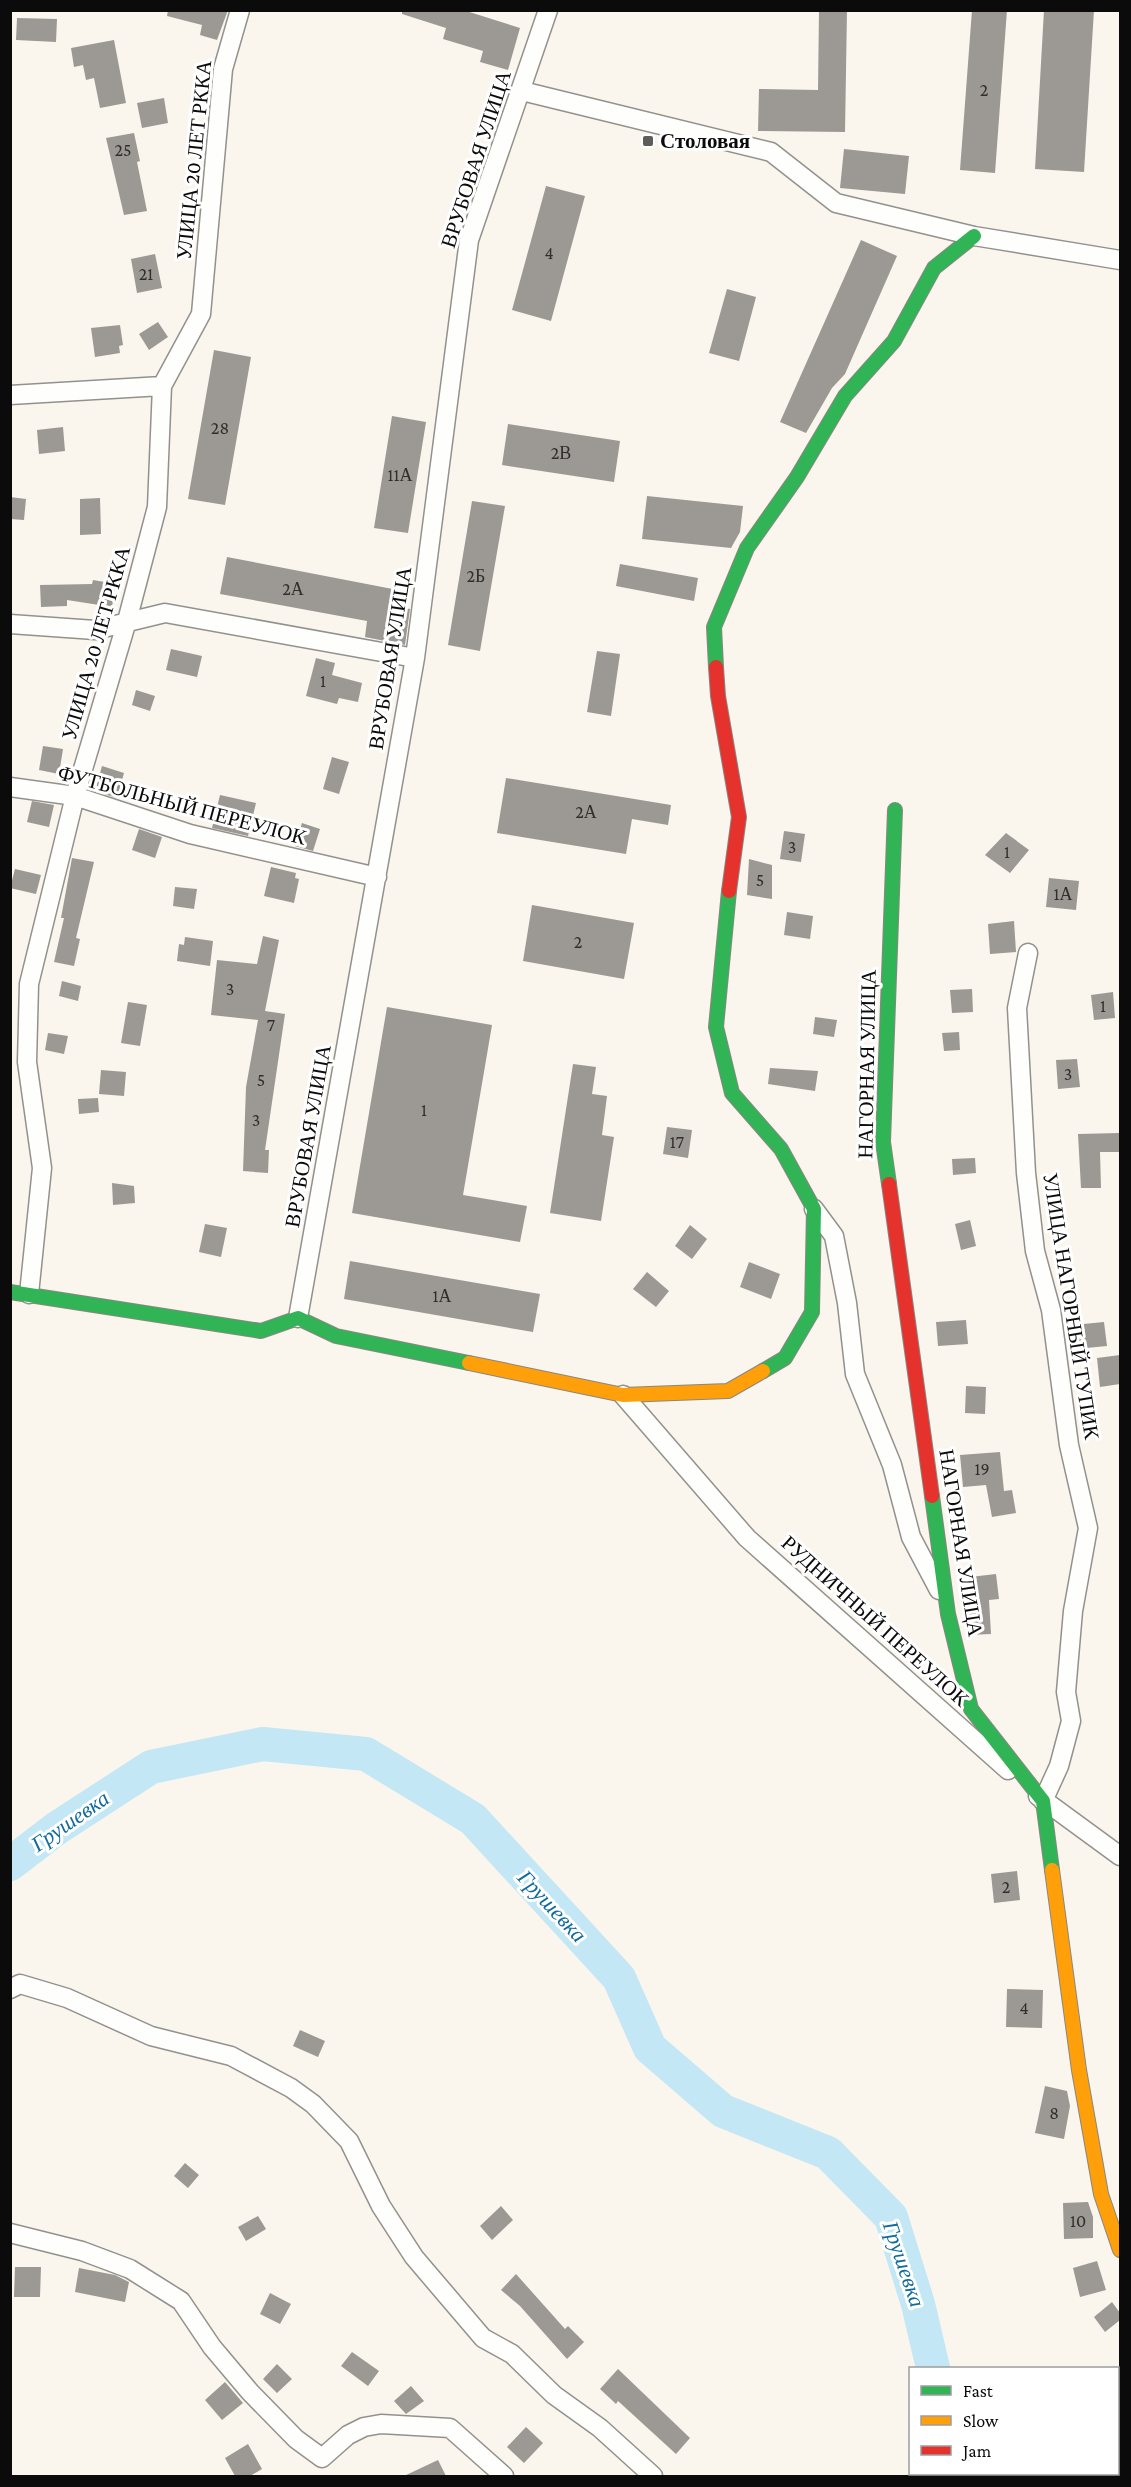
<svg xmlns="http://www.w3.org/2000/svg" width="1131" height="2487" font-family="'Crimson Pro',serif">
<rect width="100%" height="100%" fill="#faf6ed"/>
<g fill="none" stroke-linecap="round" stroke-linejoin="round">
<path stroke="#c3e7f5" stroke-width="34" d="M10 1864 57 1828 151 1767 263 1744 366 1754 473 1819 619 1978 650 2048 723 2111 828 2153 891 2217 918 2304 933 2368
M964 2474 965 2476"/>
</g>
<path fill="#9c9894" d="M168 10H228L217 40 200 35 202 25 167 16Z
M402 10H463L520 28 508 70 480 62 483 51 443 39 446 28 402 14Z
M819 10H847L845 132 758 131 759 89 818 90Z
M972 10H1007L995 173 960 170Z
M1044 10H1094L1084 172 1035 169Z
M17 18 57 19 56 42 16 40Z
M114 40 126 103 100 108 94 78 86 80 83 65 74 67 71 48Z
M164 98 168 123 142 128 137 103Z
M134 133 140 161 137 162 147 211 124 215 106 138Z
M844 149 909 156 905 194 840 188Z
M546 186 585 196 551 321 512 310Z
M861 240 897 256 845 374 832 388 806 433 780 422Z
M155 254 162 288 137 293 131 259Z
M727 289 756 297 739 361 709 353Z
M158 322 168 337 149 350 139 334Z
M120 325 123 345 119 346 120 353 95 357 91 328Z
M214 350 251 357 225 505 188 499Z
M392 416 426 422 408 533 374 528Z
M508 424 620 441 614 482 502 465Z
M63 427 65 451 39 454 37 430Z
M647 496 743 506 740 532 731 548 642 539Z
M10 497 26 499 24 520 10 519Z
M100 498 101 534 80 535V499Z
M472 501 505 506 480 651 448 645Z
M227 557 403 591 400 607 410 609 405 645 365 637 367 621 220 594Z
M620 564 698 578 694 601 616 586Z
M93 580 116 584 112 607 67 600V606L41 607 40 585 92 584Z
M171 649 202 656 197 677 166 670Z
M597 651 620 654 611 716 587 712Z
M316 658 335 663 332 675 362 683 358 702 339 698 337 704 306 696Z
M136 690 155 696 150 711 132 705Z
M43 746 63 749 59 774 39 770Z
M332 757 349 762 339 794 323 789Z
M102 766 124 773 117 798 95 791Z
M506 778 671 805 668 825 632 819 626 854 497 833Z
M220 795 256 803 248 836 212 828Z
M32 801 54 805 49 827 27 822Z
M302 823 320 829 313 851 295 846Z
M139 829 162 837 155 858 132 850Z
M784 831 805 834 801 862 780 859Z
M1006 833 1029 850 1010 873 985 855Z
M72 858 94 862 76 938 80 939 74 966 54 962 64 918H61Z
M749 859 772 865V899L747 895Z
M271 867 296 873 295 878 299 879 294 903 264 896Z
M15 869 41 875 36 894 10 888Z
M1049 878 1079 881 1076 910 1046 907Z
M175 887 197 889 194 909 173 906Z
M532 905 634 923 624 979 523 961Z
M787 912 813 916 810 939 784 935Z
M1014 921 1016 952 990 954 988 924Z
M263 936 279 940 265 1011 285 1014 265 1150H269L268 1173 243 1171 246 1087 258 1020 211 1015 217 960 257 964Z
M185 937 213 941 210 966 177 961 179 944 184 945Z
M62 981 81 986 78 1001 59 996Z
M972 989 973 1012 952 1013 950 990Z
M1113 992 1115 1018 1094 1020 1091 995Z
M128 1002 147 1005 140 1046 121 1043Z
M387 1007 492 1025 463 1195 527 1206 520 1242 352 1213Z
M815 1017 837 1020 834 1037 813 1034Z
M959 1032 960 1050 944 1051 942 1033Z
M48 1033 68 1036 64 1054 45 1050Z
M1077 1059 1080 1087 1058 1089 1056 1060Z
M573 1064 596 1067 592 1094 607 1096 602 1135 614 1137 601 1221 550 1213Z
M770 1068 818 1071 815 1091 768 1084Z
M101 1070 126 1072 124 1096 99 1094Z
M98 1098 99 1112 79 1114 78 1099Z
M667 1127 692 1130 688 1158 663 1154Z
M1119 1133V1152H1100L1101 1188H1081L1078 1134Z
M975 1158 976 1173 953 1175 952 1159Z
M112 1183 134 1186 135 1203 113 1205Z
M970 1220 976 1246 961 1250 955 1224Z
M205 1224 227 1228 221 1257 199 1252Z
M690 1225 707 1239 692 1259 675 1246Z
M350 1261 540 1294 533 1332 344 1299Z
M749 1262 780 1274 771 1299 740 1287Z
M647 1272 669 1291 656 1307 633 1289Z
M966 1320 968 1344 938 1346 936 1322Z
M1104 1322 1107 1346 1076 1349 1073 1325Z
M1120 1355V1384L1100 1387 1097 1358Z
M966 1386 986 1387 985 1414 965 1413Z
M1000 1452 1004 1491 1012 1490 1016 1513 992 1517 986 1485 963 1487 960 1455Z
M996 1574 999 1599 989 1600 991 1634 968 1635 966 1611H974L970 1577Z
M1017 1871 1020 1900 994 1903 991 1874Z
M1007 1989 1043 1990 1042 2028 1006 2027Z
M300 2030 325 2041 318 2057 293 2046Z
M1045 2086 1067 2091 1070 2106 1064 2139 1035 2133Z
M185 2163 199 2175 188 2188 174 2176Z
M1088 2202 1093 2217V2238L1064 2239 1063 2203Z
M501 2206 513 2220 492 2240 480 2226Z
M258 2216 266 2229 246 2241 238 2227Z
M1097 2261 1106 2290 1080 2297 1073 2268Z
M15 2267H41L40 2297H14Z
M79 2268 115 2275 129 2282 125 2302 75 2292Z
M516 2274 565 2329 568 2326 584 2342 567 2359 520 2306 501 2290Z
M270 2293 291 2304 280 2324 260 2314Z
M1112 2302 1120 2313V2320L1105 2332 1094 2317Z
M352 2352 379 2371 368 2386 341 2366Z
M277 2364 292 2379 277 2393 263 2379Z
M618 2369 690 2438 676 2454 618 2401 616 2404 600 2389Z
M225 2382 243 2403 222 2420 205 2400Z
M411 2386 424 2401 406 2414 394 2401Z
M526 2427 543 2443 524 2463 507 2447Z
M248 2444 262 2469 250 2476H235L225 2458Z
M438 2460 446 2476H404Z"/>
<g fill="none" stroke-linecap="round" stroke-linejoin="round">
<defs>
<path id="street" d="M522 91 771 152 836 203 974 236 1120 260
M10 395 162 386
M10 624 95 630 165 613 415 658
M10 787 75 796 190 834 377 877
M1028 953 1017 1008 1026 1173 1035 1251 1051 1310 1069 1445 1088 1528 1073 1611 1066 1692 1071 1721 1059 1766 1043 1801
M814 1209 834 1236 847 1303 855 1374 892 1465 911 1537 939 1590
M29 1294 42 1168 27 1062 29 984 75 796 127 621 157 507 162 386 201 314 223 69 240 10
M298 1318 415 658 469 240 548 10
M623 1395 747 1538 1008 1770
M1038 1796 1120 1856
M10 1989 20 1984 67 1998 151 2036 231 2056 291 2088 313 2104 349 2141 381 2206 414 2257 483 2338 512 2354 554 2395 600 2428 653 2476
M10 2233 82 2251 130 2269 181 2301 212 2347 250 2392 296 2439 322 2458 348 2435 364 2427 381 2424 450 2428 504 2476"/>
<path id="fast" d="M716 667 714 627 747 548 797 477 845 396 894 341 934 268 974 236
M729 891 716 1027 732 1093 781 1149 814 1209 812 1312 785 1358 763 1371
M889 1184 883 1142 895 810
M10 1292 261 1331 298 1318 336 1336 469 1363
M932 1496 948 1614 971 1709 1043 1801 1052 1870"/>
<path id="slow" d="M469 1363 623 1395 728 1391 763 1371
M1052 1870 1079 2070 1101 2194 1120 2250"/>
<path id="jam" d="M716 667 718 696 739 817 729 891
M889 1184 932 1496"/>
</defs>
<use href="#street" stroke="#93918d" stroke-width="21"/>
<use href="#fast" stroke="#898783" stroke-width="16"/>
<use href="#slow" stroke="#898783" stroke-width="16"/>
<use href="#jam" stroke="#898783" stroke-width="16"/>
<use href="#street" stroke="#fefefc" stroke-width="18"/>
<use href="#fast" stroke="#30b455" stroke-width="14"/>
<use href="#slow" stroke="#ff9f0a" stroke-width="14"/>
<use href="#jam" stroke="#e5322d" stroke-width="14"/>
</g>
<rect fill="#5f5d5a" stroke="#fff" stroke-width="2" x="642" y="135" width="12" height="12" rx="3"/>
<g text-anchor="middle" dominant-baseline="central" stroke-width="6" stroke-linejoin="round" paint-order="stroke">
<g font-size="18" fill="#2f2e2d">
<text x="984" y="90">2</text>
<text x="123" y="150">25</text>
<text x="549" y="253">4</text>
<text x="146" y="274">21</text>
<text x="220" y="428">28</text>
<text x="561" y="453">2В</text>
<text x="400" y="475">11А</text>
<text x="476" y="576">2Б</text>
<text x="293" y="589">2А</text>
<text x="323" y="681">1</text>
<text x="586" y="812">2А</text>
<text x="792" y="847">3</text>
<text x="1007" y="852">1</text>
<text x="760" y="880">5</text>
<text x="1063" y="894">1А</text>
<text x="578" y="942">2</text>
<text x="230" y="989">3</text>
<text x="1103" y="1006">1</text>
<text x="271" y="1025">7</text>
<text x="1068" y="1074">3</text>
<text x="261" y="1080">5</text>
<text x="424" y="1110">1</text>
<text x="256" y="1120">3</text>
<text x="677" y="1142">17</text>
<text x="442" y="1296">1А</text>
<text x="982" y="1469">19</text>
<text x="1006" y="1887">2</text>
<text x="1024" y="2008">4</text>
<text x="1054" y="2113">8</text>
<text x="1078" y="2221">10</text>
</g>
<g font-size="21" font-weight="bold" fill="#0b0b0b" stroke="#fff" text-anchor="start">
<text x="660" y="141">Столовая</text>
</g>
<g font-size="21" fill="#0b0b0b" stroke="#fff">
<text transform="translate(476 159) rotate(-72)">ВРУБОВАЯ УЛИЦА</text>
<text transform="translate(194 160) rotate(-84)">УЛИЦА 20 ЛЕТ РККА</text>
<text transform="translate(96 643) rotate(-74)">УЛИЦА 20 ЛЕТ РККА</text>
<text transform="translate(390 658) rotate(-81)">ВРУБОВАЯ УЛИЦА</text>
<text transform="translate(182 805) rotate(15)">ФУТБОЛЬНЫЙ ПЕРЕУЛОК</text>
<text transform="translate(867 1064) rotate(-89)">НАГОРНАЯ УЛИЦА</text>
<text transform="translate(308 1136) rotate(-80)">ВРУБОВАЯ УЛИЦА</text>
<text transform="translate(1071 1306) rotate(81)">УЛИЦА НАГОРНЫЙ ТУПИК</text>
<text transform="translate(961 1543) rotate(81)">НАГОРНАЯ УЛИЦА</text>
<text transform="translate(875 1621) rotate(42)">РУДНИЧНЫЙ ПЕРЕУЛОК</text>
</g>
<g font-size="22" font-style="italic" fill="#126b9e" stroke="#fff">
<text transform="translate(70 1821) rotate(-35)">Грушевка</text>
<text transform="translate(552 1906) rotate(47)">Грушевка</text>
<text transform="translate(904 2264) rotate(71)">Грушевка</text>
</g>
</g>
<rect width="1131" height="2487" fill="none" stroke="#0b0b0b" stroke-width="24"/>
<rect x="909" y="2367" width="210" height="108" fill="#ffffff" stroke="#9d9d9d" stroke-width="1.5"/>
<rect x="921" y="2386" width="30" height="9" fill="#30b455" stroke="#9d9d9d" stroke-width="1.5"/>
<text x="963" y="2397" font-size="18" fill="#0b0b0b">Fast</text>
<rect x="921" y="2416" width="30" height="9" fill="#ff9f0a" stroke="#9d9d9d" stroke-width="1.5"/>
<text x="963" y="2427" font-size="18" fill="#0b0b0b">Slow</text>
<rect x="921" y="2446" width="30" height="9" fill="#e5322d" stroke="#9d9d9d" stroke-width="1.5"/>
<text x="963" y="2457" font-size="18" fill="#0b0b0b">Jam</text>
</svg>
